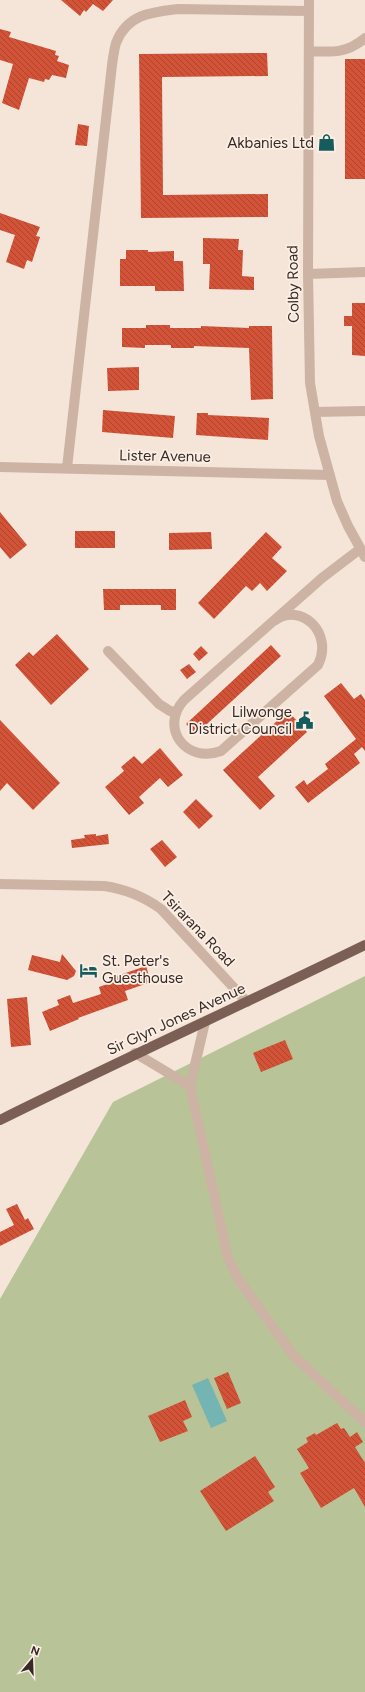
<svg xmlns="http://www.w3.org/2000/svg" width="365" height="1692" font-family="Figtree,sans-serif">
<defs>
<pattern id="building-back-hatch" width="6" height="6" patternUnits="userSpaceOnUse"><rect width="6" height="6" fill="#d25337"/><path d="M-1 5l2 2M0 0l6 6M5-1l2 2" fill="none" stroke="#ab452e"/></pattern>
</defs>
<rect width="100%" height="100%" fill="#f4e5d8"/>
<path fill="#b8c497" d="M365 976V1692H0V1299L113 1102Z"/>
<path fill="#74b4b2" d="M208 1378 227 1421 211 1428 192 1385Z"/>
<path fill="url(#building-back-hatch)" d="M61 0H113L103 11 93 4 86 12 84 10 80 16Z
M0 29 11 32 9 37 56 51 55 55 59 56 57 61 69 65 66 78 52 75 49 80 45 79 44 82 29 78 19 110 2 103 13 64 0 60Z
M267 53 268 76 162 77 163 195 268 194V217L141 218 139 54Z
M345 59H365V179H345Z
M78 124 89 126 87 146 75 145Z
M0 213 40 227 36 236 40 237 32 262 27 260 24 269 6 262 15 235 0 230Z
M203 238 239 239 238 250H243L242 276 254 277V290L209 289 210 264H203Z
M126 250H148V252L174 251V261H183L184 291H155V286H120V259H126Z
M352 303H365V356L352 355V326H344V316H352Z
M146 325H170V328H201V326L249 328V326H272L273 399 251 400 249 348 194 346V348H171V345H145V348L122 347V328H146Z
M139 367V390L108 391 107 368Z
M103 410 175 416 173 438 102 432Z
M197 413H208V415L269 418 268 440 196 435Z
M0 512 27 545 10 559 0 547Z
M75 531H115V548H75Z
M211 532 212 549 169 550V533Z
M266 532 282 547 272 558 287 571 267 591 260 583 252 591 246 586 214 619 198 603Z
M103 589H176V610H161V605H120V610H104Z
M57 634 89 669 51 705 15 665 29 652 33 656Z
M271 645 281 656 196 734 186 724Z
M201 646 208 653 199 661 193 654Z
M189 664 196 672 187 679 180 670Z
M341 683 354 699 361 694 365 700V751L362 747 354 754 360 763 308 803 295 787 304 780 307 785 328 769 325 764 356 739 324 696Z
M288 711 307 732 258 777 275 796 260 810 223 770Z
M0 720 60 783 33 810 7 783 0 791Z
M160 748 183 775 168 787 160 778 139 797 144 803 129 815 105 787 124 771 121 767 134 756 142 764Z
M196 799 213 816 199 829 183 812Z
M96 834V836L108 834 109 844 72 848 71 840 85 838 84 835Z
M162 840 177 857 165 867 150 849Z
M62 954 76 971 74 976 67 980 28 970 32 955 60 962Z
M146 966 151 982 125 991 128 1000 78 1018 79 1019 50 1031 42 1012 59 1005 57 1000 70 995 73 1003 101 994 99 987 113 982 111 978Z
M27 997 31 1045 11 1047 7 999Z
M285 1040 293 1059 261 1072 253 1053Z
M17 1204 25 1220 28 1218 34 1229 0 1246V1232L14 1225 6 1209Z
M228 1372 241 1403 227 1409 214 1378Z
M185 1400 192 1417 183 1421 188 1431 160 1442 148 1416Z
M337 1423 341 1429 344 1428 350 1437 357 1432 363 1442 355 1447 365 1463V1507L354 1488 321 1508 300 1473 309 1468 297 1449 308 1442 306 1438 315 1433 316 1435Z
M255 1456 275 1487 268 1492 274 1501 226 1531 200 1491Z"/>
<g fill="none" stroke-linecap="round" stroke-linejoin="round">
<path stroke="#cdb3a3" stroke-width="10" d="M309 0 308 274 310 383 319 436 337 501 348 526 365 557
M309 51C331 52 346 54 365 38
M308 274 365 272
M315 412 365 411
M0 467 330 475
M67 468 112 65C113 58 114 50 116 43 127 14 152 12 178 9L309 11
M274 621C301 601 334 633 318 665L221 751C186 764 159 728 184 700L322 578 360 549
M108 651 159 704 170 711 176 712
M0 884 104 886C126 889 143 896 161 909L247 1002
M205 1022 190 1086 228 1258 238 1279 294 1356 365 1422
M135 1053 190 1086"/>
<path stroke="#7b5f55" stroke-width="10" d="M0 1120C121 1060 244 1004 365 945"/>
</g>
<defs>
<symbol id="shop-bare" viewBox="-9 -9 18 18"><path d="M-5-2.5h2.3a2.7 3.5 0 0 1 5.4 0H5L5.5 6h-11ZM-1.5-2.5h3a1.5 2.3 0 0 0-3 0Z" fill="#175c5d" stroke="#fbefe5" stroke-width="2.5" paint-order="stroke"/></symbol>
<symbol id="civic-bare" viewBox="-9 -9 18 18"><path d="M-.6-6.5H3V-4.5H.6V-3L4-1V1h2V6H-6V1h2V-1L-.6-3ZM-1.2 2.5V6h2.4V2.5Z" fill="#175c5d" stroke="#fbefe5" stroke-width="2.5" paint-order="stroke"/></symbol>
<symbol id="hotel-bare" viewBox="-9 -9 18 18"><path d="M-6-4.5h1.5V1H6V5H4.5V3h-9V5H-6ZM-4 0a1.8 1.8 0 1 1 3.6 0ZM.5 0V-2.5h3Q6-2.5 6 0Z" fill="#175c5d" stroke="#fbefe5" stroke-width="2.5" paint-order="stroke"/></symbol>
</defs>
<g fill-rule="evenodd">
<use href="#shop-bare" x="314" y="130" width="25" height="25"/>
<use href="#civic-bare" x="292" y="708" width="25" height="25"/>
<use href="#hotel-bare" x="76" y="958" width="25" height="25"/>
</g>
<g text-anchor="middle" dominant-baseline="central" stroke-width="3.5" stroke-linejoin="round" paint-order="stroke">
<g font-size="15" fill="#372a26" stroke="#fbefe5" text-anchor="end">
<text x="314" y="143">Akbanies Ltd</text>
<text x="292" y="712">Lilwonge<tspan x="292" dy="17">District Council</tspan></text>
<text x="102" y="961" text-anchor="start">St. Peter's<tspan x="102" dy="17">Guesthouse</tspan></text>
</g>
<g font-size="15" fill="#372a26" stroke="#fbefe5">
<text transform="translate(293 284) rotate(-91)">Colby Road</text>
<text transform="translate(165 456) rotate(1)">Lister Avenue</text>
<text transform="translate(198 929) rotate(46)">Tsirarana Road</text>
<text transform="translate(176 1019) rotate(-25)">Sir Glyn Jones Avenue</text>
</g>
</g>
<g transform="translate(32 1660) rotate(19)" stroke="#fbefe5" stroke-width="3" paint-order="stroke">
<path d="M0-3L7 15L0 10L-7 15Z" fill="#372a26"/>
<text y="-6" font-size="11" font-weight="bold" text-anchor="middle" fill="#372a26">N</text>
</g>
</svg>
